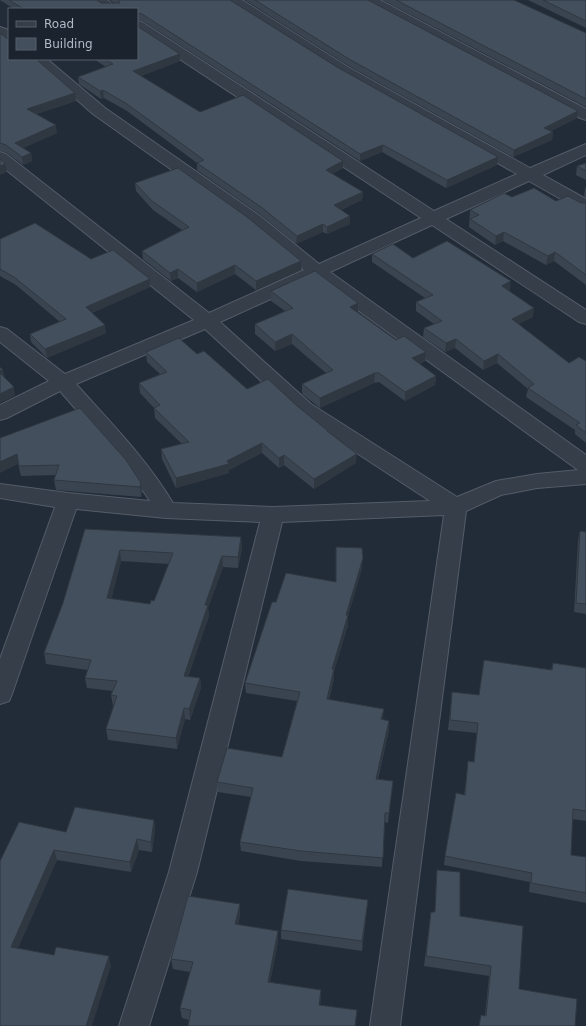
<svg xmlns="http://www.w3.org/2000/svg" width="586" height="1026" font-family="'DejaVu Sans',sans-serif">
<rect width="100%" height="100%" fill="#222c39"/>
<g fill="none" stroke-linecap="round" stroke-linejoin="round">
<defs>
<path id="minor" d="M91 0H107L119 9H102Z
M225 0H242L348 67 530 168 586 144V155L543 175 586 199V211L580 210 529 181 446 219 586 310V324L579 322 432 225 330 272 586 455V484L537 488 501 495 466 511 400 1026H370L444 515 282 522 197 872 149 1026H119L169 872 260 522 166 518 76 509 12 694 9 701 0 704V659L55 507 0 498V484L68 493 150 501 128 469 60 391 7 418 0 420V405L49 381 0 342V327L7 329 65 374 194 320 0 165V152L6 154 209 313 304 270 248 224 93 114 31 59H47L105 108 260 216 319 264 421 218 137 31V21L142 22 434 211 517 174 338 73 227 3ZM315 279 578 470H579L537 474 496 481 457 497 311 404 220 322ZM205 329 297 414 430 501 273 507 173 503C146 458 110 422 76 384Z
M362 0H380L586 109V120L580 118 364 3Z
M0 27 9 30V40L0 37Z"/>
</defs>
<use href="#minor" stroke="#535c67" stroke-width="2"/>
<use href="#minor" fill="#353e49" fill-rule="evenodd"/>
</g>
<path fill="#3a4450" fill-rule="evenodd" d="M0 0H97L101 3H114L110 0H230L337 67 497 165 446 188 382 152 360 161 143 21 137 20V9H14Z
M245 0H368L577 118 551 131 553 132 552 140 513 157 349 66Z
M383 0H514L586 33V107Z
M528 0H586V28Z
M0 33 75 93 76 101 36 114 57 133 23 148 31 153 32 161 23 165 7 153 0 151Z
M94 59H137L180 61 141 76 200 112 343 168 332 174 363 192 362 200 341 210 350 224 327 234 323 232 296 244 261 215 197 170V163L127 111 104 98 101 99 79 84 78 77 106 67Z
M586 163V180L576 175 577 166Z
M135 183 301 270 256 290 235 274 197 292 178 278 171 281 143 259 142 251 182 230 153 210 136 191Z
M586 187V198L584 196 585 188Z
M512 197 556 201 586 203V285L554 261 546 265 503 241 495 245 469 227 470 210Z
M0 239 91 259 150 279V287L92 313 106 333 47 358 31 342 30 334 60 322 16 285 0 276Z
M372 254 413 258 510 290 509 291 533 317 518 324 569 363 586 361V443L575 434V430L526 397 528 389 497 363 483 370 455 348 445 352 423 337 424 328 434 324 416 311V302L425 298 372 262Z
M271 291 358 312 396 340 426 352 425 361 420 364 436 376 435 385 405 401 379 382 374 383 320 408 302 394V384L326 373 292 344 275 351 255 334V324L285 311 271 301Z
M146 352 197 354 247 389 296 405 328 432 356 463 314 489 284 465 279 468 262 453 229 470V473L176 488 162 459 161 449 182 444 155 418 154 408 140 393 139 383 160 374 147 362Z
M0 438 141 483 142 493 141 497 56 490 54 480 56 475 21 476 18 464Z
M85 529 241 537 242 548 238 568 223 567 208 608 209 616 188 676 200 678 201 688 190 720 185 719 177 749 108 740 106 729 114 706H113L111 695 113 691 87 688 85 678 88 670 46 664 44 653 63 603ZM121 561 169 564 154 601 150 604 111 599Z
M580 531 586 532V614L574 612 578 540Z
M362 568 348 616V625L334 671V679L329 700 383 720 389 721V730L378 779 393 781 388 823 384 822 382 867 301 861 241 851 240 842 251 797 218 792 217 782 282 757 297 701 246 693 245 683 276 602 336 582Z
M553 663 586 668V821L572 819 571 855 586 857V903L529 892 530 882 444 865 445 856 464 795 468 761 474 762 477 733 448 730 452 692 479 695 551 670Z
M154 820 155 830 152 852 139 850 131 872 57 860 18 948 111 966 0 1026V861L66 832Z
M437 870 460 916 519 989 575 1026H479L481 1015 485 1016 489 976 424 966 431 912H435L436 881Z
M240 904V915L238 925 278 931V942L270 982 321 990 320 1005 357 1010 355 1026H188L189 1020 182 1018 180 1008 190 972 173 969 171 959Z
M367 909 362 951 281 939V930Z"/>
<path fill="#2f3741" d="M180 54V61L134 79 133 71Z
M103 90 104 98 101 99 100 91Z
M75 93 76 101 28 117 27 109Z
M578 111 577 118 543 135 544 128Z
M56 125 57 133 16 151 15 143Z
M553 132 552 140 513 157 514 150Z
M383 145 382 152 360 161V154Z
M31 153 32 161 23 165 22 157Z
M498 157 497 165 446 188 447 180Z
M343 161V168L326 178V170Z
M5 164 7 172 0 175V166Z
M363 192 362 200 334 213V205Z
M350 216V224L327 234V227Z
M323 224V232L296 244 297 236Z
M504 232 503 241 495 245 496 236Z
M555 252 554 261 546 265 548 256Z
M301 261V270L256 290V281Z
M235 265V274L197 292V283Z
M178 269V278L171 281 170 273Z
M150 279V287L87 315 86 307Z
M511 281 510 290 501 295 502 286Z
M358 303V312L350 307Z
M534 308 533 317 511 328 512 319Z
M105 325 106 333 47 358 45 349Z
M292 334V344L275 351V342Z
M456 339 455 348 445 352 446 343Z
M426 352 425 361 411 368 412 358Z
M498 354 497 363 483 370 484 361Z
M3 370 5 378 0 379V371Z
M375 373 374 383 320 408V398Z
M436 376 435 385 405 401V392Z
M14 387 15 396 0 403V394Z
M262 443V453L229 470V473L176 488V478L227 461Z
M17 454 18 464 0 473V462Z
M357 454 356 463 314 489V479Z
M284 455V465L279 468V458Z
M141 483 142 493 141 497 140 487Z
M241 537 242 548 238 568V557Z
M120 550 121 561 109 609 107 598Z
M222 556 223 567 208 608 209 616 185 687 184 676 205 605Z
M363 558 362 568 348 616V625L334 671V679L326 709 327 699 332 669 346 615Z
M200 678 201 688 190 720 189 709Z
M184 708 185 719 177 749 176 738Z
M384 709 383 719 381 729V719Z
M389 721V730L375 788 376 779Z
M154 820 155 830 152 852 151 842Z
M137 839 139 850 131 872 130 862Z
M54 850 57 860 14 957 11 947Z
M368 900 367 909 362 951V941Z
M240 904V915L235 935V924Z
M278 931V942L268 993V982Z
M109 956 111 966 92 1026H86Z
M321 990V1000L318 1015 319 1005Z"/>
<path fill="#434f5d" stroke="#2f3741" fill-rule="evenodd" d="M9 0H97L101 3H120L119 1 118 0H230L337 67 498 157 447 180 383 145 360 154 142 14 137 13V9H24Z
M255 0H368L578 111 544 128 553 132 514 150 349 59Z
M396 0H514L586 33V99Z
M543 0H586V21Z
M137 26 180 54 133 71 200 112 243 95 343 161 326 170 363 192 334 205 350 216 327 227 323 224 297 236 261 207 197 163 204 160 127 104 103 90 100 91 78 77 113 64 105 59H137Z
M0 33 9 40V59H36L75 93 27 109 56 125 15 143 31 153 22 157 6 145 0 143Z
M0 159 5 164 0 166Z
M586 163V171L577 166Z
M178 168 247 217 301 261 256 281 235 265 197 283 178 269 170 273 142 251 189 227 152 201 135 183Z
M534 188 556 201 568 196 581 203H586V275L555 252 548 256 504 232 496 236 470 219 479 215 470 210 504 193 512 197Z
M35 223 91 259 113 250 150 279 86 307 105 325 45 349 30 334 66 319 14 277 0 269V239Z
M447 241 511 281 502 286 534 308 512 319 569 363 579 357 586 361V433L576 425 580 423 528 388 534 384 498 354 484 361 456 339 446 343 424 328 442 321 416 302 433 295 372 254 393 244 413 258Z
M315 271 358 303 350 307 396 340 404 336 426 352 412 358 436 376 405 392 379 373H375L320 398 302 384 333 370 292 334 275 342 255 324 293 308 271 291Z
M179 338 197 354 204 351 247 389 268 379 296 405 328 431H327L357 454 314 479 284 455 279 458 262 443 227 461 229 464 176 478 161 449 189 442 154 408 160 405 139 383 167 372 146 352Z
M0 367 3 370 0 371Z
M0 373 14 387 0 394Z
M80 408 126 460 141 483 140 487 54 480 59 465 19 466 17 454 0 462V438Z
M85 529 241 537 238 557 222 556 205 605H208L184 676 200 678 189 709 184 708 176 738 106 729 117 696 111 695 117 681 85 678 91 660 44 653 63 603ZM120 550 173 553 154 601 151 600 150 604 107 598Z
M580 531 586 532V604L576 603Z
M336 547 362 548 363 558 346 615H348L332 669H334L327 699 384 709 381 719 389 721 376 779 393 781 389 813H385L383 858 301 851 240 842 253 788 217 782 227 748 282 757 300 692 245 683 272 602H276L286 573 336 582Z
M484 660 552 670 553 663 586 668V811L573 809 571 855 586 857V893L531 883 532 873 445 856 456 793 465 795 468 761 474 762 478 723 450 720 452 692 479 695Z
M75 807 154 820 151 842 137 839 130 862 54 850 11 947 54 955 56 947 109 956 86 1026H0V861L19 822 66 832Z
M437 870 460 872V916L523 926 519 989 577 999 575 1026H479L481 1015 486 1016 491 966 426 956 431 912H435Z
M288 889 368 900 362 941 281 930Z
M188 896 240 904 235 924 278 931 268 982 321 990 319 1005 357 1010 355 1026H188L191 1010 180 1008 193 962 171 959Z"/>
<rect x="8" y="8" width="130" height="52" fill="#1b232e" stroke="#575f6a"/>
<rect x="16" y="21" width="20" height="6" fill="#353e49" stroke="#575f6a"/>
<text x="44" y="28" font-size="12" fill="#b0b9c5">Road</text>
<rect x="16" y="38" width="20" height="12" fill="#434f5d" stroke="#575f6a"/>
<text x="44" y="48" font-size="12" fill="#b0b9c5">Building</text>
</svg>
